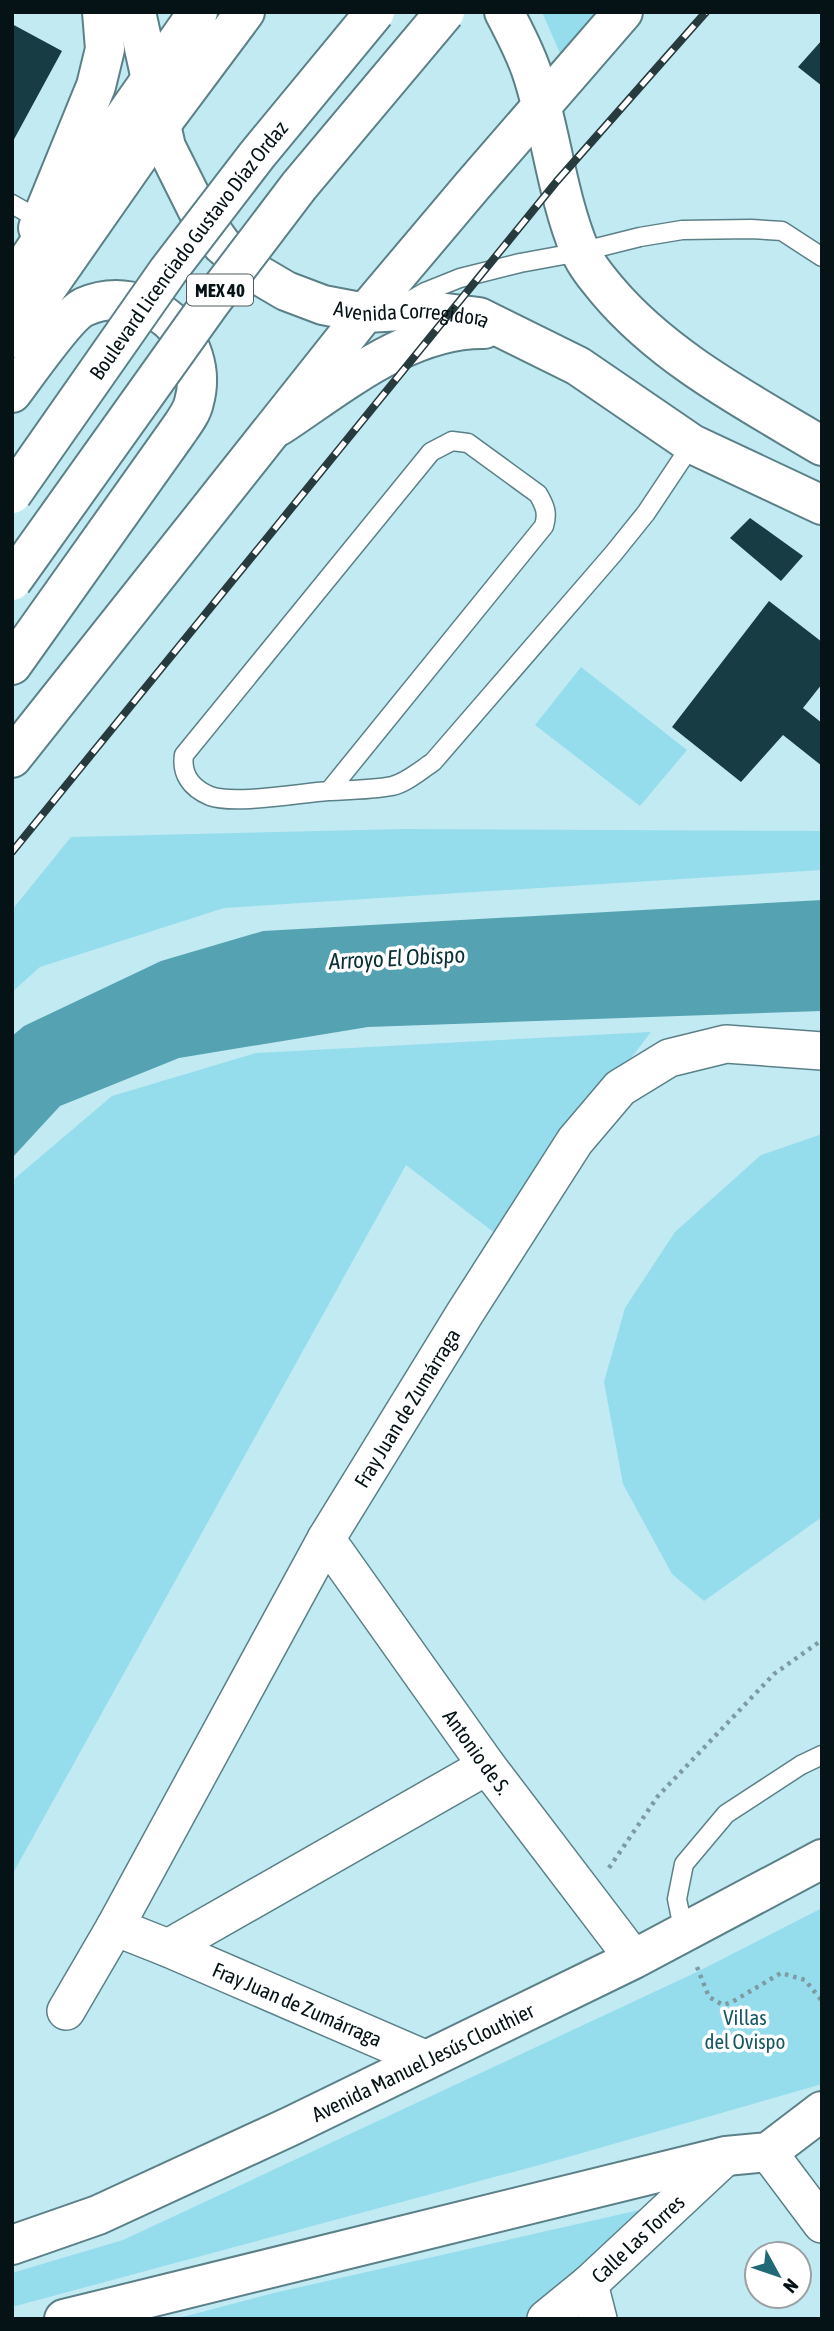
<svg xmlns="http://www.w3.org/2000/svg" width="834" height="2331" font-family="'Asap Condensed',sans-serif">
<rect width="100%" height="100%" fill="#c2eaf3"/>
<path fill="#95ddec" d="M542 12H595L560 53Z
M581 667 687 750 640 806 535 725Z
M405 829 822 831V870L224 908 40 967 12 992V910L71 837Z
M651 1032 496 1234 406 1165 12 1875 13 1180 112 1096 256 1053Z
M822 1134V1517L704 1601 672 1574 623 1484 604 1382 625 1308 675 1232 761 1155Z
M822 1908V2084L554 2161 12 2307V2273L123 2240 699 1971Z
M666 2204 524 2319H175L274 2293Z"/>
<path fill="#55a3b2" d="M822 900V1011L368 1027 179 1058 60 1106 12 1158V1036L24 1026 161 961 263 931Z"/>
<path fill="#183c43" d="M12 24 62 51 12 143Z
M822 40V86L798 67Z
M750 518 803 556 781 581 730 538Z
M769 601 822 642V684L803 708 822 723V766L783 735 741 782 672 727Z"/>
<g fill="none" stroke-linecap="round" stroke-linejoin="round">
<defs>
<path id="service" d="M12 204 40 220
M406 303 425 292 460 278 520 263 580 252 640 237 682 230 751 229 782 231 822 257
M329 791 544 526C548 513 545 506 538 494L468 443 452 441 431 452 184 755C181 774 191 788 210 796 235 805 299 793 328 791 349 790 371 790 392 786 406 783 421 770 433 762L613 554 646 513 692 444
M684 1933 677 1899 684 1864 726 1814 801 1765 822 1755"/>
<g id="minor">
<path id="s1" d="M326 1539 487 1766 634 1959"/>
<path id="s2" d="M115 1927 168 1948 427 2060"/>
<path d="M168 1948 487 1766"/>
<path id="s3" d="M66 2011 115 1927 326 1539 465 1313 575 1141 620 1088 669 1058 726 1044 822 1051"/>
<path d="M768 2152 822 2224"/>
<path d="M589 2284 598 2319"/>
<path id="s4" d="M546 2319 589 2284 726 2156"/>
</g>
<g id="tertiary">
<path id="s5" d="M136 12 166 147 199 213 222 245 252 271 286 291 323 305 365 313 422 310 479 317 578 366 692 444 822 505"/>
<path d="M504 12C514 31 524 50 531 70 551 129 556 193 580 251 586 265 597 278 607 290 664 358 747 401 822 446"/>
<path d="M38 228 96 86 105 49 102 12"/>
<path d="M279 426C340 386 408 328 484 329"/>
<path id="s6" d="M12 2245 98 2215 291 2126 634 1959 822 1859"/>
<path d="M64 2319C284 2263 506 2212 726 2156L768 2152 822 2111"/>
</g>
<path id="primary" d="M12 284 111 136 198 12
M12 338 160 126 245 12
M12 393C25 376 67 315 84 307 146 280 212 337 194 402 192 413 182 425 176 434L12 665
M12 758 365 313 473 185 623 12"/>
</defs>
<use href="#service" stroke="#5b8087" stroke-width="21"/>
<use href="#minor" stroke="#5b8087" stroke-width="40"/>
<use href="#tertiary" stroke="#5b8087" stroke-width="42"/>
<use href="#primary" stroke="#5b8087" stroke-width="42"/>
<path stroke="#7d9ba2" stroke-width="4.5" stroke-dasharray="3.5 5" stroke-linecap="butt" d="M609 1868 658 1796 774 1674 822 1640
M697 1967 709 1997 723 2005 732 2002 781 1973 805 1980 822 2001"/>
<use href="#service" stroke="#fff" stroke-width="18"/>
<use href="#minor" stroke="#fff" stroke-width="37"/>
<use href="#tertiary" stroke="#fff" stroke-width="38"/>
<use href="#primary" stroke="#fff" stroke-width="38"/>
<defs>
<path id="rail" d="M12 852 557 181 706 12"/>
</defs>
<use href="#rail" stroke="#273a3e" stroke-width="8"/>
<use href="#rail" stroke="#fff" stroke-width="5" stroke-dasharray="16" stroke-linecap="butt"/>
<defs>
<g id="primary-bridge">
<path id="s7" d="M12 494 168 271 257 155 375 12"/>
<path d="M12 581 211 302 299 186 445 12"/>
</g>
</defs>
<use href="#primary-bridge" stroke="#5b8087" stroke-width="42" stroke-linecap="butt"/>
<use href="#primary-bridge" stroke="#fff" stroke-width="38"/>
</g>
<g text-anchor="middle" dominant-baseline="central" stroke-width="7" stroke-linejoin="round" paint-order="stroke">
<rect fill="#fff" stroke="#505a5c" stroke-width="2" x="187" y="274.5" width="66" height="31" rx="5"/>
<g font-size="19" font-weight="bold" fill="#051316">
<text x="220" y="290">MEX 40</text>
</g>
<g font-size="21" fill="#051316" stroke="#fff">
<text stroke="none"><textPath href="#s7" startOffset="301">Boulevard Licenciado Gustavo Díaz Ordaz</textPath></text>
<text stroke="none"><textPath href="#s5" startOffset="460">Avenida Corregidora</textPath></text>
<text stroke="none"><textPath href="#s3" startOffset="693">Fray Juan de Zumárraga</textPath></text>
<text stroke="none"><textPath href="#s1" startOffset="261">Antonio de S.</textPath></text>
<text stroke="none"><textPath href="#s2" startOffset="198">Fray Juan de Zumárraga</textPath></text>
<text stroke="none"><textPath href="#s6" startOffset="450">Avenida Manuel Jesús Clouthier</textPath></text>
<text stroke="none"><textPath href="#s4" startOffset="122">Calle Las Torres</textPath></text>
</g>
<g font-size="21" fill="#165863" stroke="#fff">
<text x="745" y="2017">Villas<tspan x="745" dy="24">del Ovispo</tspan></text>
</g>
<g font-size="23" font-style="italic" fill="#093037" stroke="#fff">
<text transform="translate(397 958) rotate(-3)">Arroyo El Obispo</text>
</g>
</g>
<rect width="834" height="2331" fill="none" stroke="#051316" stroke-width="28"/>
<g transform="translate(778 2275) rotate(130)"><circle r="33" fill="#ffffff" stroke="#9ba1a2" stroke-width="2"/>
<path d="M0-5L12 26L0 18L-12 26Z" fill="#216976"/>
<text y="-10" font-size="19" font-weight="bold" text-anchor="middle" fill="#051316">N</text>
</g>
</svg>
